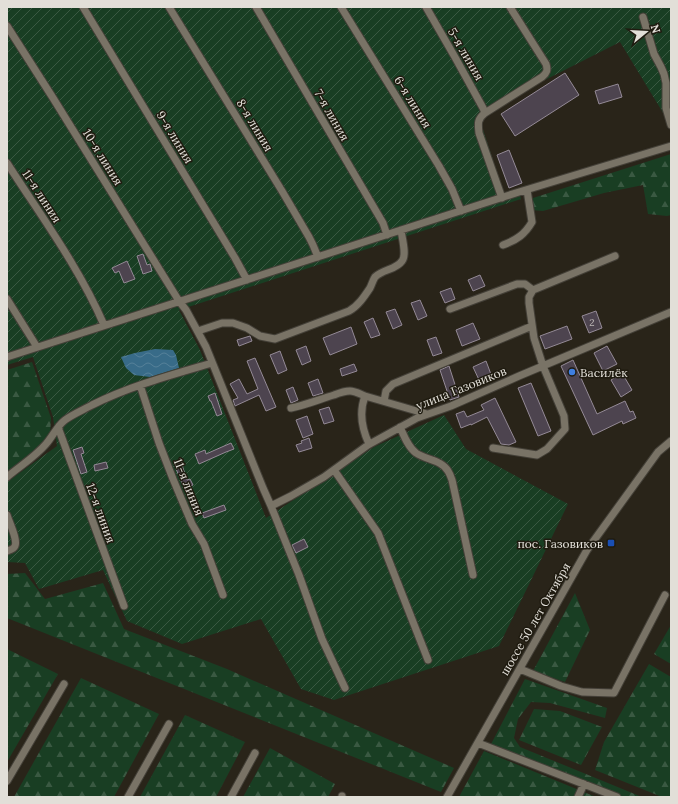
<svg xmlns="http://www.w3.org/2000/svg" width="678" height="804" font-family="Lora,serif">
<defs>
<pattern id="forest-firs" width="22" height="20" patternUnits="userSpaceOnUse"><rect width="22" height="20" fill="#193e23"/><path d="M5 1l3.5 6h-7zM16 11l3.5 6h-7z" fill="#3a5942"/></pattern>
<pattern id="garden-furrows" width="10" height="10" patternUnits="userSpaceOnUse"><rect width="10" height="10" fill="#193e23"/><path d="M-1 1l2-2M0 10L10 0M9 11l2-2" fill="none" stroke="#3a5942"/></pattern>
<pattern id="water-waves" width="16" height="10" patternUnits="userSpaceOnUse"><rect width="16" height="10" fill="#386b88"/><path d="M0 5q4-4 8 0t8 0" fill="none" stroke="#548098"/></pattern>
</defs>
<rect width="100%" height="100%" fill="#292419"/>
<path fill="url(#forest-firs)" d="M671 154V215L667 216 648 214 643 185 604 193 543 211 531 210 533 198Z
M32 362 51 418 50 437 7 478V370Z
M25 573 45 599 103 583 124 629 227 669 454 768 441 792 7 618V574Z
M575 593 590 630 565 682 533 671Z
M671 625V664L654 654Z
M7 649 58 674 7 762Z
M649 664 671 677V797H662L595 770 604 742Z
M81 678 159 714 114 797H14Z
M525 679 607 708 605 718 550 703 531 702 518 719 514 738 520 747 642 797H615L490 746Z
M534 709 560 711 602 727 581 765 519 740Z
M185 715 245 742 216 797H140Z
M270 748 335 784 328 797H243Z
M484 751 596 797H459Z"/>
<path fill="url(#garden-furrows)" d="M7 7H671V126L620 42 478 114 505 197 519 192 521 199 179 310 200 350 266 518 374 447 444 415 466 449 568 504 499 646 334 700 301 689 261 619 182 644 127 621 103 570 39 589 25 563 7 562V482L57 446 53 417 33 357 7 365Z"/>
<path fill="url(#water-waves)" d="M155 349 173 350 176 355 179 368 150 377 134 375 126 368 121 357 135 353Z"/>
<path fill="#4d444f" stroke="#948a96" d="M565 73 579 95 515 136 501 114Z
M618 84 622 97 599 104 595 91Z
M509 150 522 183 509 188 497 155Z
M143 254 147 265 150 264 152 271 143 274 137 256Z
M127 261 135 279 124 283 119 271 115 273 112 268Z
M480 275 485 286 473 291 468 280Z
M451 288 455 299 445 303 440 292Z
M420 300 427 316 418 320 411 303Z
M395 309 402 325 393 329 386 312Z
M596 311 602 328 589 333 582 316Z
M373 318 380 335 371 338 364 322Z
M473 323 480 339 462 346 456 330Z
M567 326 572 339 545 349 540 336Z
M351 327 357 344 330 355 323 338Z
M250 336 252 341 239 346 237 340Z
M436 337 442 353 433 356 427 340Z
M306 346 311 361 302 365 296 350Z
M607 346 617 364 603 371 594 353Z
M280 351 287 370 278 374 270 355Z
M255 358 276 407 266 411 259 395 235 406 233 400 238 398 230 384 239 379 247 394 258 389 247 361Z
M573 360 597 414 625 401 630 412 633 411 636 418 623 424 622 421 593 435 561 366Z
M486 361 492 377 480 382 473 367Z
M354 364 357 371 342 376 340 369Z
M449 366 459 397 450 400 440 370Z
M622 373 632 390 621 397 611 380Z
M318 379 323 393 313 396 308 383Z
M531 383 551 431 538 436 518 388Z
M293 387 298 400 291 403 286 390Z
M215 393 222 414 217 416 211 401H210L208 396Z
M495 398 516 442 509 445 501 444 487 417 471 425V424L461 428 456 414 464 411 467 417 484 410 481 405Z
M329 407 334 421 324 424 319 410Z
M307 416 313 434 303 438 296 420Z
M309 438 312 448 299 452 296 445 302 443 301 441Z
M231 443 234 449 226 452 199 464 195 454 205 450 206 454Z
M82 447 84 453 81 454 87 472 81 474 73 450Z
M106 462 108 468 95 471 94 465Z
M181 462 187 480 190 479 193 485 184 488 174 464Z
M224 505 226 510 204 518 202 513Z
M304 539 308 547 296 553 292 545Z"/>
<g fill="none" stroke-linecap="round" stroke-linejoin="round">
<defs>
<path id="minor" d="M83 7 235 258 247 280
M169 7 282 191 309 237 313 245 318 257
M256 7 373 206 383 223 387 235
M341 7 439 166 452 189 461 211
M426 7 456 59 483 108 485 113
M643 17 654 54 661 67 664 74 666 83V108L671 125
M7 26 53 98 179 301 186 310 206 347 263 488 271 506 299 575 322 639 345 688
M7 163C41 216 79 267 104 325
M502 198 479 133C478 124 477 119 485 113L542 77C547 73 548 70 546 64L510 7
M503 245C517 240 525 234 532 222L527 190
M7 299 37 347
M450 309 517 284H525L533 290
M198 331 222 323H233L247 328 260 336 275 339 349 311C358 306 364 297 370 288 372 284 373 280 375 277 383 269 396 270 402 261 407 255 402 238 401 230
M7 357 519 192 671 146
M140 385 159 443 173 479 192 524 204 544 223 595
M365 396C359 412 362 429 369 444
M384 401 386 391 393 384 532 326
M291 408C306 405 320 399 334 395 339 393 345 391 350 391 355 391 360 394 365 396L427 414
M59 426V430L124 606
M400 427C404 436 408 447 416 453 426 460 442 460 448 471 450 474 451 477 452 480L473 575
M493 448 537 455 547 449 565 429 564 416 543 366 534 338 529 303V297L533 290 615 256
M334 470 378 533 428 660
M7 477C20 466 35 457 46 444 53 436 57 426 65 420 73 414 83 410 92 405 130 386 171 375 212 363
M271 506 291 496 324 477 368 445 417 418 451 406 519 376 671 312
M7 515C9 522 18 540 15 546 14 549 10 550 7 551
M520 669 561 686 582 692 614 693 665 595
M478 743 617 797
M7 781 64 684
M128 797 169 724
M231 797 255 753
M342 797V796
M447 797 587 550 658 452 671 441
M578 797 584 784"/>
</defs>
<use href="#minor" stroke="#444038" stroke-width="9"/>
<use href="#minor" stroke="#797366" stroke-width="7"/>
</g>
<circle fill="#3f7fe0" stroke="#1f1b10" stroke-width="1.5" cx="572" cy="372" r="4"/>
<rect fill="#1a4fb4" stroke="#1f1b10" stroke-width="1.5" x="607" y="539" width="8" height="8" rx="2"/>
<g text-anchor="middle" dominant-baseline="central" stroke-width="3" stroke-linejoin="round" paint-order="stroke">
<g font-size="10" fill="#bdb8b6">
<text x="592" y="322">2</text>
</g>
<g font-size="12" fill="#e2dfd8" stroke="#1f1b10">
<text transform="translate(466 54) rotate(60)">5-я линия</text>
<text transform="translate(413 102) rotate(58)">6-я линия</text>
<text transform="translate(332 115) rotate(60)">7-я линия</text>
<text transform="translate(255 125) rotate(59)">8-я линия</text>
<text transform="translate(175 137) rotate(59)">9-я линия</text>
<text transform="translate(103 157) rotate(58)">10-я линия</text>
<text transform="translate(42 196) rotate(57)">11-я линия</text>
<text transform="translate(461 388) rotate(-22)">улица Газовиков</text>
<text transform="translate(189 487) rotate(68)">11-я линия</text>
<text transform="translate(101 513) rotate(70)">12-я линия</text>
<text transform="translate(535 619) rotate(-60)">шоссе 50 лет Октября</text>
</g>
<g font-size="12" fill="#e2dfd8" stroke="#1f1b10" text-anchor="start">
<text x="580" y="372">Василёк</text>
<text x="603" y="543" text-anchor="end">пос. Газовиков</text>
</g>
</g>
<rect width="678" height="804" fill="none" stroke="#e2dfd8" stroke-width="16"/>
<g transform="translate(646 32) rotate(72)" stroke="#1f1b10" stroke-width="3" paint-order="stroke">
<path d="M0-3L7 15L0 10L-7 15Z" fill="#e2dfd8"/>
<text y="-6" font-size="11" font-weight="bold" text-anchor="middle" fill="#e2dfd8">N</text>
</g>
</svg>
